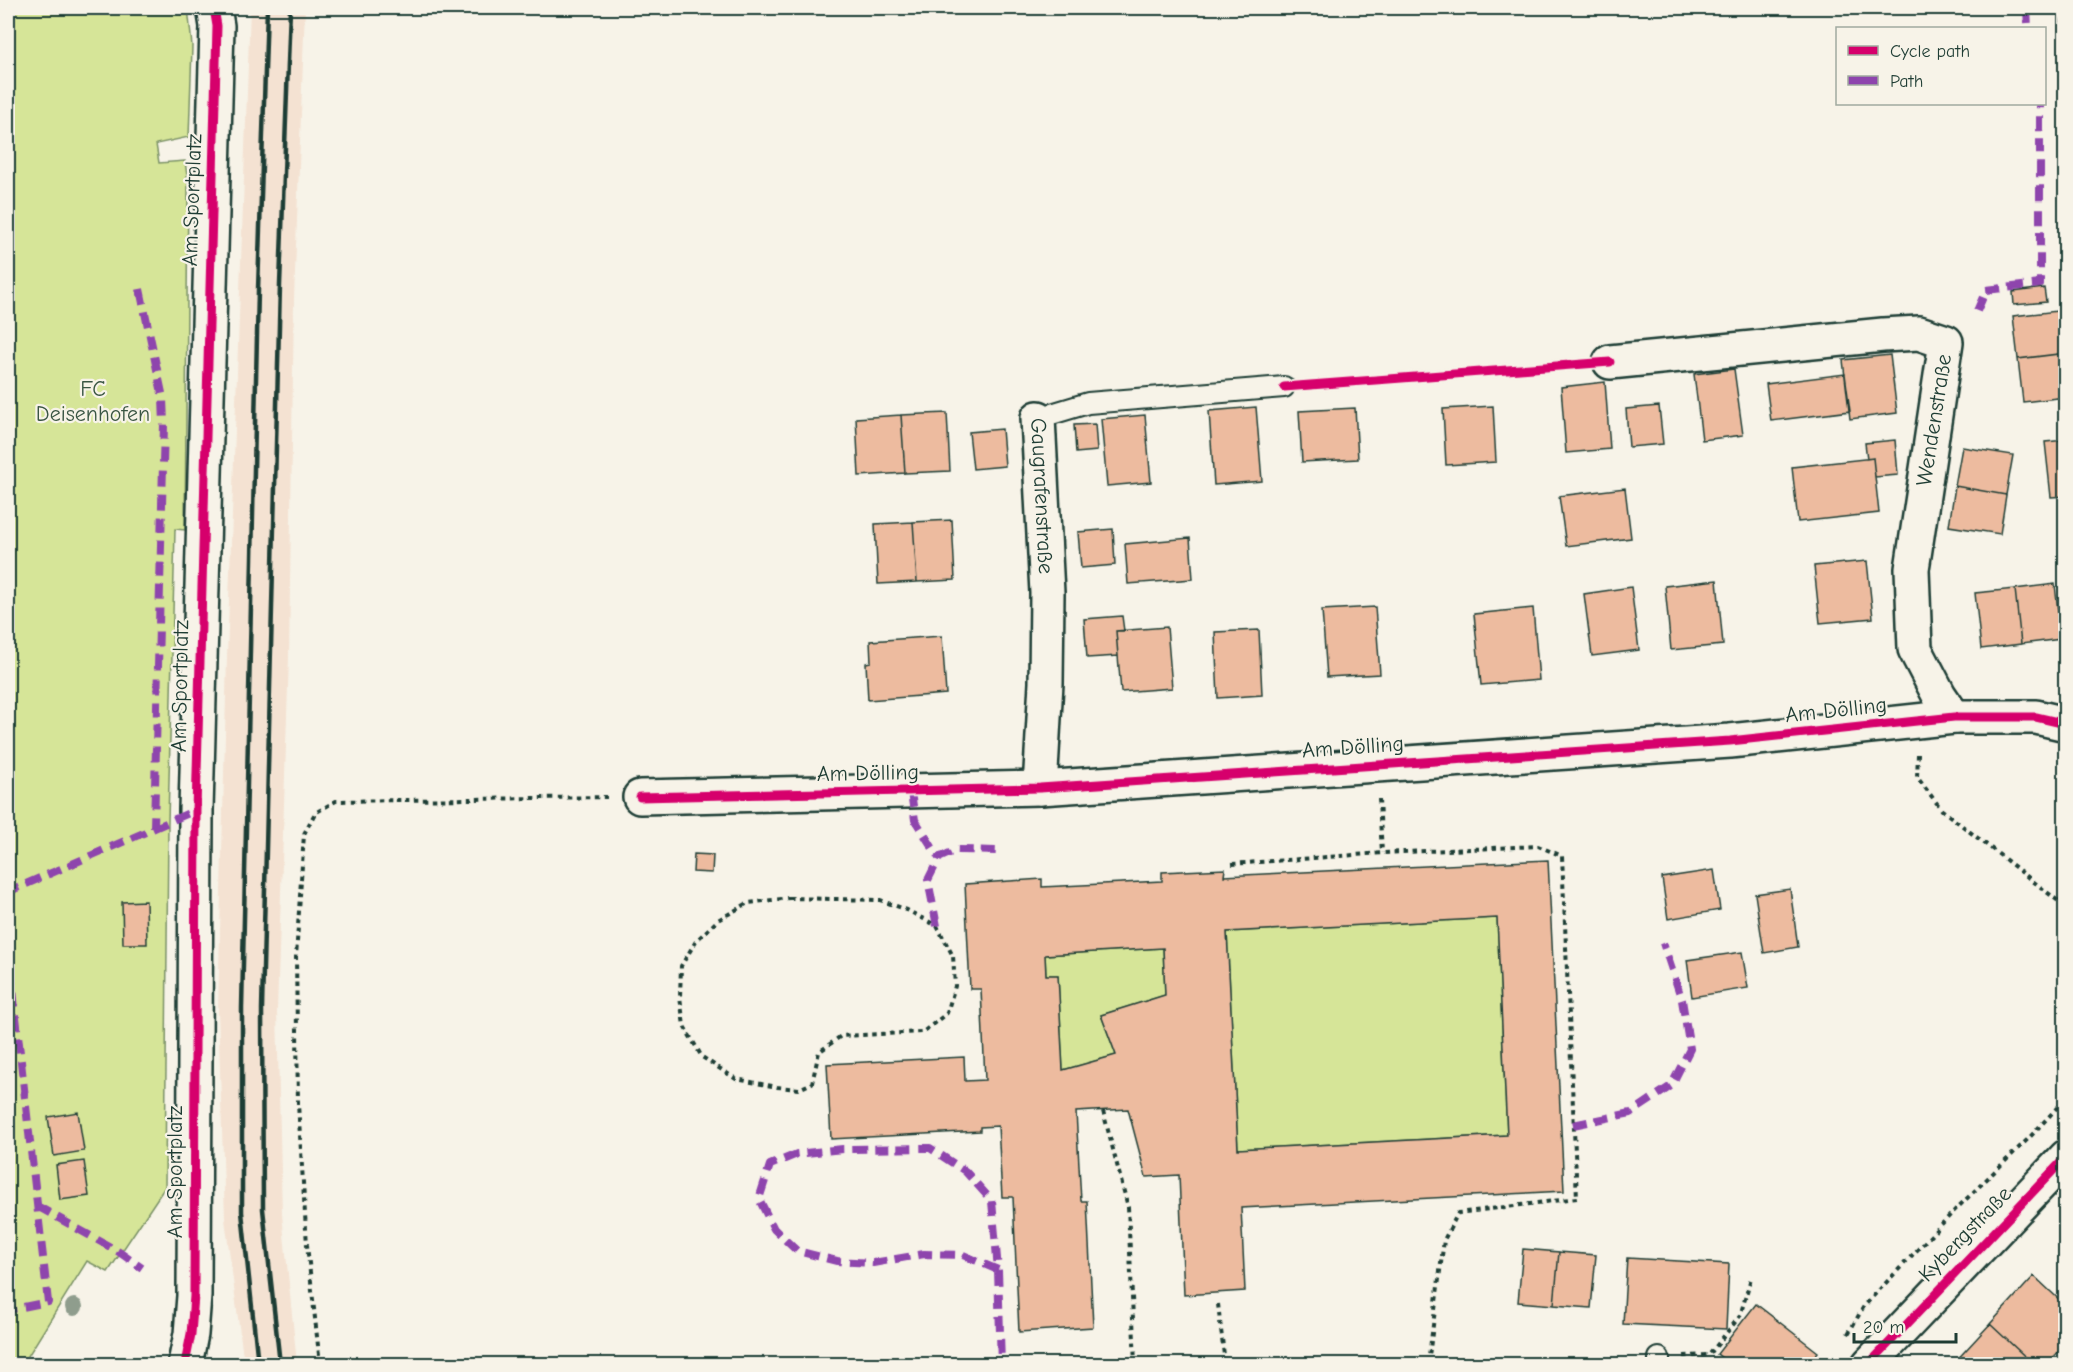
<svg xmlns="http://www.w3.org/2000/svg" width="2073" height="1372" font-family="'Comic Neue',sans-serif">
<rect width="100%" height="100%" fill="#f7f3e8"/>
<filter id="ink" filterUnits="userSpaceOnUse"><feTurbulence type="fractalNoise" baseFrequency=".0167" numOctaves="2"/><feDisplacementMap in="SourceGraphic" scale="12" xChannelSelector="R" yChannelSelector="G"/><feConvolveMatrix kernelMatrix="1 2 1 2 8 2 1 2 1" color-interpolation-filters="sRGB"/></filter>
<g filter="url(#ink)">
<path fill="#f4e2d2" d="M250 8H305L294 299 289 657 277 1011 282 1214 297 1364H244L225 1219 218 1010 227 656Z"/>
<path fill="#d6e598" stroke="#7a9166" stroke-width="1.5" d="M8 8H188L192 46 189 137 156 144 159 163 185 161 188 184 185 530 175 529 168 822 165 1187 108 1272 87 1261 23 1364H8Z
M1497 918 1507 1135 1238 1149 1227 932Z
M1163 948 1165 995 1101 1015 1116 1055 1063 1070 1058 975H1046L1045 955Z"/>
<path fill="#edbb9f" stroke="#1f3d34" stroke-width="1.5" fill-rule="evenodd" d="M2064 8H2066V22H2062Z
M2064 181H2066V219L2063 218Z
M2063 218 2066 219V256H2062Z
M2044 288 2046 302 2014 305 2013 292Z
M2066 310V353L2018 359 2013 316Z
M2066 353V397L2023 402 2018 359Z
M1890 355 1897 413 1850 419 1843 360Z
M1734 369 1743 435 1702 440 1694 374Z
M1845 374 1850 411 1771 421 1766 384Z
M1605 382 1610 449 1566 453 1561 387Z
M1493 406 1496 462 1446 465 1443 409Z
M1659 406 1663 444 1629 447 1626 409Z
M1256 407 1262 481 1214 485 1209 411Z
M1355 408 1358 459 1302 462 1299 411Z
M947 413 950 471 905 473 901 415Z
M901 415 905 473 859 476 856 418Z
M1145 415 1151 482 1107 486 1101 419Z
M1095 424 1097 451 1076 453 1074 425Z
M1002 429 1005 466 973 469 969 432Z
M1895 440 1898 475 1875 477 1873 458 1867 459 1865 443Z
M2066 440V496L2051 497 2045 442Z
M1962 447 2013 455 2006 495 1955 486Z
M1873 458 1879 513 1798 522 1792 467Z
M1955 486 2006 495 2000 534 1949 526Z
M1625 488 1631 538 1566 546 1559 496Z
M952 520 955 580 917 582 913 522Z
M913 522 917 582 878 584 875 524Z
M1113 529 1115 565 1081 568 1078 532Z
M1190 538 1193 579 1128 584 1125 544Z
M1867 561 1873 618 1820 623 1814 566Z
M1717 580 1723 645 1671 650 1665 586Z
M2055 584 2061 639 2021 644 2015 589Z
M1631 587 1639 650 1592 656 1584 594Z
M2015 589 2021 644 1981 649 1975 593Z
M1375 607 1380 674 1327 677 1322 610Z
M1533 608 1539 680 1481 685 1474 614Z
M1122 616 1124 631H1116L1118 656 1087 658 1084 619Z
M1167 627 1172 688 1121 692 1116 631Z
M1259 630 1262 695 1218 698 1215 632Z
M942 636 946 694 868 700 866 663 871 662 870 641Z
M694 854 713 855 712 873 693 872Z
M1548 860 1564 1191 1241 1208 1245 1291 1184 1295 1179 1175 1146 1177 1128 1109 1076 1112 1081 1201H1087L1093 1327 1019 1332 1013 1197H1002L998 1126 980 1127V1131L831 1139 827 1064 964 1057 965 1081 985 1080 981 989H970L965 884 1042 879V887L1162 881V872L1225 869 1224 876ZM1497 918 1507 1135 1238 1149 1227 932ZM1163 948 1165 995 1101 1015 1116 1055 1063 1070 1058 975H1046L1045 955Z
M1714 870 1720 910 1668 919 1662 878Z
M1790 889 1798 947 1764 953 1755 894Z
M146 901 147 944H123L122 902Z
M1742 952 1748 988 1692 997 1687 960Z
M78 1112 84 1151 54 1156 48 1117Z
M84 1161 89 1196 60 1200 56 1165Z
M1523 1249 1559 1252 1554 1305 1518 1302Z
M1559 1252 1596 1255 1591 1308 1554 1305Z
M1627 1258 1729 1264 1726 1329 1623 1324Z
M2034 1276 2066 1306V1344L2047 1364H2033L1990 1324Z
M1756 1304 1818 1352 1808 1364H1730L1717 1354Z
M1990 1324 2033 1364H1953Z"/>
<g fill="none" stroke-linecap="round" stroke-linejoin="round">
<defs>
<path id="lane" d="M1038 418 1088 403 1284 387
M1659 1364V1358"/>
<g id="street">
<path d="M1610 362 1883 335 1919 333 1946 342 1912 569 1915 649 1939 695 1954 717"/>
<path id="s1" d="M1038 418 1047 593 1046 683 1040 788"/>
<path d="M640 797 1040 788 1730 741 1954 717H2036L2066 724"/>
<path d="M185 1364 191 1334 194 1296 196 810 217 26 214 8"/>
<path d="M1869 1364 2066 1157"/>
</g>
</defs>
<use href="#lane" stroke="#1f3d34" stroke-width="24"/>
<use href="#street" stroke="#1f3d34" stroke-width="38"/>
<path stroke="#1f3d34" stroke-width="4" stroke-dasharray="4.5 4.5" stroke-linecap="butt" d="M1918 754 1917 777 1942 810 2066 907
M1379 799 1382 853
M1232 864 1382 853 1538 846 1562 856 1577 1198 1458 1213 1444 1240 1428 1364
M789 898 880 900 907 910 937 926 953 956 955 986 947 1013 923 1032 841 1036 819 1052 812 1083 799 1089 777 1087 736 1079 702 1057 684 1026 680 997 681 966 696 941 718 920 748 903Z
M1103 1111 1128 1207 1135 1364
M1218 1304 1225 1364
M1848 1334 1864 1306 1956 1209 2029 1138 2066 1098
M1684 1356 1709 1355 1740 1316 1751 1278
M320 1364 307 1245 298 1104 296 957 304 834 315 813 336 801 607 797
M1828 1364 1835 1356"/>
<use href="#lane" stroke="#f7f3e8" stroke-width="20"/>
<use href="#street" stroke="#f7f3e8" stroke-width="33"/>
<path stroke="#1f3d34" stroke-width="4.5" d="M258 1364 242 1212V1008L258 290 267 8
M280 1364 263 1209 262 1009 280 285 290 8"/>
<path stroke="#8e44ad" stroke-width="8" stroke-dasharray="15 8" stroke-linecap="butt" d="M2027 8 2028 28
M140 289 163 398 164 424 154 828
M1977 311 1986 290 2040 284V104
M911 792 915 820 939 858
M8 896 10 891 196 810
M937 926 928 880 939 858 956 850 1001 851
M8 946 48 1302 8 1310
M1573 1125 1631 1113 1671 1086 1690 1049 1682 1000 1663 943
M37 1206 119 1252 142 1268
M998 1270 963 1255 924 1254 873 1263 837 1261 797 1251 774 1229 759 1199 770 1165 797 1154 843 1149 930 1148 965 1171 992 1201 998 1270 1001 1364"/>
<defs>
<path id="cycleway" d="M1284 387 1610 362
M640 797 1040 788 1730 741 1954 717H2036L2066 724
M185 1364 191 1334 194 1296 196 810 217 26 214 8
M1869 1364 2066 1157"/>
</defs>
<use href="#cycleway" stroke="#f7f3e8" stroke-width="13"/>
<use href="#cycleway" stroke="#d6006c" stroke-width="9"/>
</g>
<circle fill="#8f9d8d" cx="74" cy="1307" r="9"/>
</g>
<g text-anchor="middle" dominant-baseline="central" stroke-width="4.5" stroke-linejoin="round" paint-order="stroke">
<g font-size="22" fill="#1f3d34" stroke="#f7f3e8">
<text transform="translate(192 200) rotate(-88)">Am Sportplatz</text>
<text transform="translate(1934 420) rotate(-81)">Wendenstraße</text>
<text stroke="none"><textPath href="#s1" startOffset="78">Gaugrafenstraße</textPath></text>
<text transform="translate(180 686) rotate(-89)">Am Sportplatz</text>
<text transform="translate(1836 710) rotate(-6)">Am Dölling</text>
<text transform="translate(1353 747) rotate(-4)">Am Dölling</text>
<text transform="translate(868 773) rotate(-1)">Am Dölling</text>
<text transform="translate(175 1172) rotate(-90)">Am Sportplatz</text>
<text transform="translate(1965 1234) rotate(-46)">Kybergstraße</text>
</g>
<g font-size="22" fill="#3a5643" stroke="#f7f3e8">
<text x="93" y="389">FC<tspan x="93" dy="25">Deisenhofen</tspan></text>
</g>
</g>
<rect width="2073" height="1372" fill="none" stroke="#f7f3e8" stroke-width="30"/>
<rect x="15" y="15" width="2043" height="1342" fill="none" stroke="#1f3d34" stroke-width="2" filter="url(#ink)"/>
<rect x="1836" y="27" width="210" height="78" fill="#f7f3e8" stroke="#a1aaa0" stroke-width="1.5"/>
<rect x="1848" y="46" width="30" height="9" fill="#d6006c" stroke="#a1aaa0" stroke-width="1.5"/>
<text x="1890" y="57" font-size="18" fill="#1f3d34">Cycle path</text>
<rect x="1848" y="76" width="30" height="9" fill="#8e44ad" stroke="#a1aaa0" stroke-width="1.5"/>
<text x="1890" y="87" font-size="18" fill="#1f3d34">Path</text>
<path d="M1854 1333v9h102v-9" fill="none" stroke="#1f3d34" stroke-width="3"/>
<text x="1863" y="1333" font-size="18" fill="#1f3d34" stroke="#f7f3e8" stroke-width="4.5" paint-order="stroke">20 m</text>
</svg>
